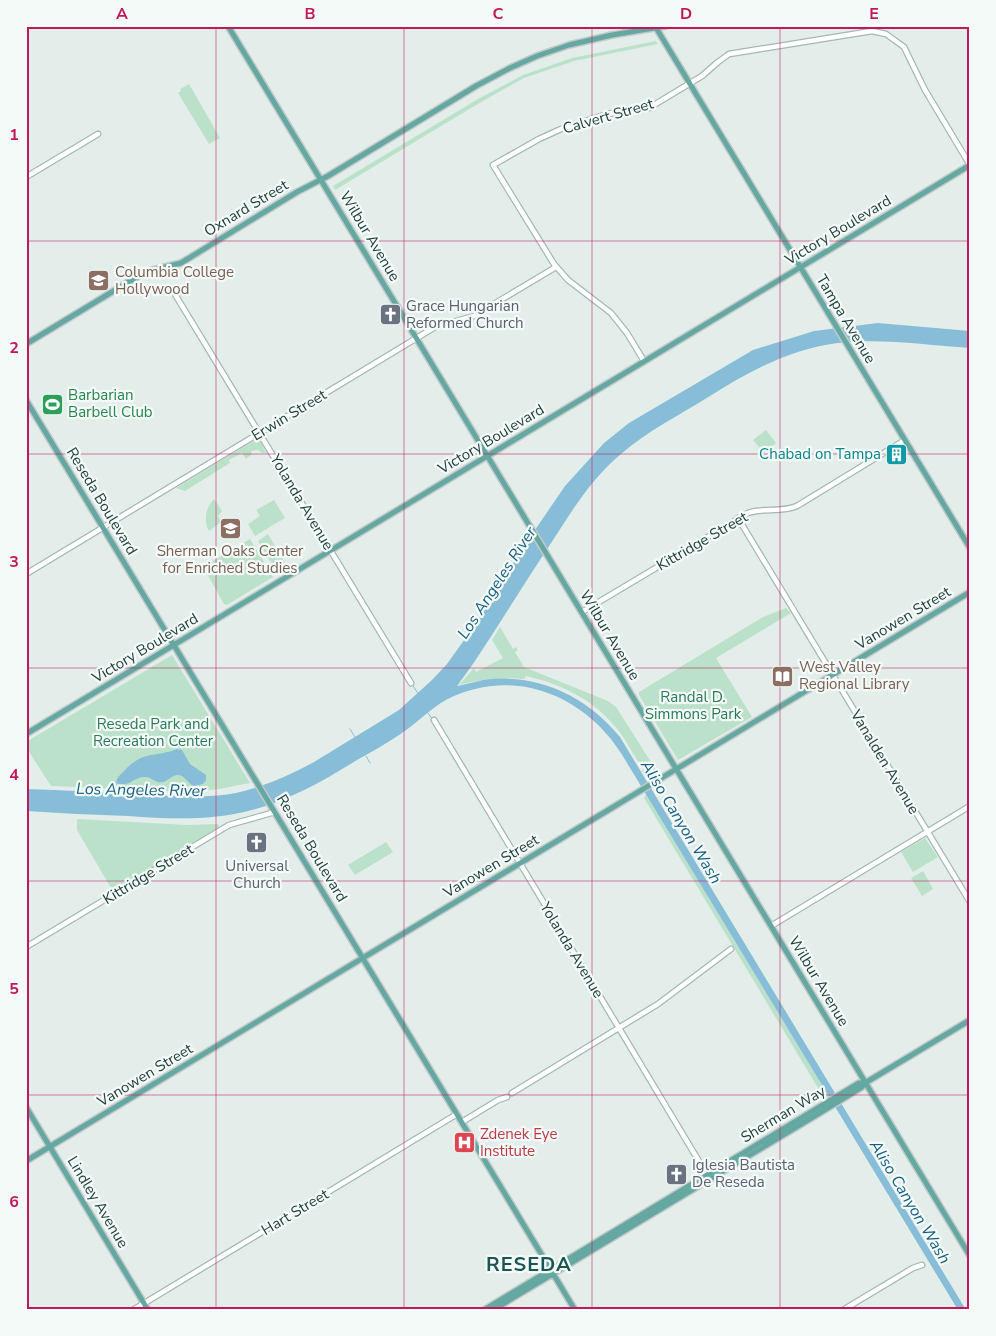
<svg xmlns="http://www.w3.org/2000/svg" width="996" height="1336" font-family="'Nunito Sans',sans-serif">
<rect width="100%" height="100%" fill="#e3eeeb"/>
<path fill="#bbe1cb" d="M656 41 658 44 574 61 524 78 481 102 335 190 333 186 478 99 523 75 572 58Z
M189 84 220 138 209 144 178 93 181 91 180 89Z
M766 430 776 443 764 453 753 440Z
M257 439 260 440 266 453H262L258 450 251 451 252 454 246 459 242 453 229 460 230 463 185 491 176 488Z
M214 499 222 511 218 516 221 522 209 531C203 519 206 508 214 499Z
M274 500 285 518 255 536 248 524 260 516 256 510Z
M268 534 288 568 278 574 258 541Z
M250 539 273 577 227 605 224 604 203 567Z
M786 608 791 613 716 658 752 717 678 760 639 695V692L763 617Z
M500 627 513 649 516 647 518 650 515 652 524 667 608 701 616 707 658 773 648 780 642 771 645 769C635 760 629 745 621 734 597 701 564 685 526 676L524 679C502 677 481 679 459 685L474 668 476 672 503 658 492 640Z
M172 655 250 783 219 789 191 792 51 786 26 747V742Z
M646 794 829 1097 824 1098 644 798Z
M77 819 188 825 218 824 219 827 115 890 111 888 77 830Z
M925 838 938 857 913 872 901 852Z
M386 842 393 852 355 875 348 865Z
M923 871 933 889 922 896 911 878Z"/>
<path fill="#88bdd7" d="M878 323 970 331V348C925 345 882 338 838 343 790 349 750 371 710 396 680 415 647 431 621 454 592 478 573 509 553 540 526 581 500 623 473 664L457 686C468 684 479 680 491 679 543 675 588 698 620 737L966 1310H958L621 753C585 697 518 668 454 696 434 704 418 723 399 735 386 744 371 752 357 760 323 781 290 800 252 810 211 821 170 819 128 816 94 815 60 813 26 811V789C63 790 100 792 137 794 169 796 204 799 236 793 263 787 290 775 314 762L399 710 432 680 447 664 472 629 524 546 565 486 604 443 629 423 753 350 814 331Z
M177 749 182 750 190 764 206 775V780L203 784 193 786C188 783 184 775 178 775 172 775 168 781 163 782 156 784 152 777 145 777 134 776 128 789 116 783 117 777 121 774 125 770 144 750 154 758 177 749Z"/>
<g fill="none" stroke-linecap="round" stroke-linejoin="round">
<path stroke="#88bdd7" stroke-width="1" d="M412 684 419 695
M428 713 433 720
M350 729 355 737
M366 756 370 763"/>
<defs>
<path id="minor" d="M26 177 98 134
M176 296 411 683
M644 361 627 333 611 313 568 280 554 264 493 165 539 139 561 129 607 114 649 108 702 76 718 62 729 54 872 31 886 34 904 47 925 90 970 165
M738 518 970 902
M26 574 435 327 474 316 556 267
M582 612 748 513C764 507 781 513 797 506L905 440
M434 720 709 1178
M771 926 970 806
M26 947 229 825 275 812
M512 1093 658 1004 731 949
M462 1122 498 1100 507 1097
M133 1310 457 1114
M843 1310 913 1268 922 1265"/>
<path id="major" d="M228 26 970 1256
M655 26 970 548
M26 344 145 272 181 263 297 192 328 176 476 86 510 68 537 56 569 45 612 35 666 26
M26 400 575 1310
M26 734 970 165
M26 1107 148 1310
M26 1161 970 592
M484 1310 859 1083H865
M493 1310 818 1114 862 1087 865 1083 970 1020"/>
</defs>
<use href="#minor" stroke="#a5b7b4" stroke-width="7"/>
<use href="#major" stroke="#c1cac9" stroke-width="8"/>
<use href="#minor" stroke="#fff" stroke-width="4.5"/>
<use href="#major" stroke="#65a7a1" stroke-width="5"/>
</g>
<path fill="none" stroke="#c2185b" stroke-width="1" stroke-opacity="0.55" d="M216 26V1310M404 26V1310M592 26V1310M780 26V1310M26 241H970M26 454H970M26 668H970M26 881H970M26 1095H970"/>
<defs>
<symbol id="university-square" viewBox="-11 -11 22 22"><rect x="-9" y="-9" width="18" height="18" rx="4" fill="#8d6e63" stroke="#f4faf8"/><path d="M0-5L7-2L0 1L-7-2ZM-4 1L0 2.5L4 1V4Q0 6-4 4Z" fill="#fff"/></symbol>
<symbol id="church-square" viewBox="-11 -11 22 22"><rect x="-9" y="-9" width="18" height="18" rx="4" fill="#6b7280" stroke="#f4faf8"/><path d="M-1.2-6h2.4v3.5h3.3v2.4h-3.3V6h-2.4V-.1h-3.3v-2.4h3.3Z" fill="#fff"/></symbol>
<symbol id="stadium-square" viewBox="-11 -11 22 22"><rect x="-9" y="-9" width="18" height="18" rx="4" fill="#2e9e5b" stroke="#f4faf8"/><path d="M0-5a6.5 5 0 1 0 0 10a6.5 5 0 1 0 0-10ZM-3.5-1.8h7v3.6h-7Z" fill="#fff"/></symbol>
<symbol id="building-square" viewBox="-11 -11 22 22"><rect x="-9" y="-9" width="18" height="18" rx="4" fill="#0f9aa8" stroke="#f4faf8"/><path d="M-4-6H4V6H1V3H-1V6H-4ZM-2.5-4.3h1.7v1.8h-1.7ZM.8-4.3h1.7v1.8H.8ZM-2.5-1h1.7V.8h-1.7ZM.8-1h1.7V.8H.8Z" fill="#fff"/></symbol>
<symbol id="school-square" viewBox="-11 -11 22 22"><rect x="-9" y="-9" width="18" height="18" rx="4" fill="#8d6e63" stroke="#f4faf8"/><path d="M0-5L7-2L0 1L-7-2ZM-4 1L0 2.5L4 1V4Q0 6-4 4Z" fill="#fff"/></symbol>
<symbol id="library-square" viewBox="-11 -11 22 22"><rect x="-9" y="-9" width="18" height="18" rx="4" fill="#8d6e63" stroke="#f4faf8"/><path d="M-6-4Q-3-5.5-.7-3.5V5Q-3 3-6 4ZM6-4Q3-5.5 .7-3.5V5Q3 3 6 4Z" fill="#fff"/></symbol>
<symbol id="hospital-square" viewBox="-11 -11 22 22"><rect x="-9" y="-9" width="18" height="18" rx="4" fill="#e0444e" stroke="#f4faf8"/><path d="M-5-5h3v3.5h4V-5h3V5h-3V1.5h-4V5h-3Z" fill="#fff"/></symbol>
</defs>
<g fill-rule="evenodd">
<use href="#university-square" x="86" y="268" width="25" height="25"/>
<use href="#church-square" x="378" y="302" width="25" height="25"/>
<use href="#stadium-square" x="40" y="392" width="25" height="25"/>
<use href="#building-square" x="884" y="442" width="25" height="25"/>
<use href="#school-square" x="218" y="516" width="25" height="25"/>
<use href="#library-square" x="770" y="664" width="25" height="25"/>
<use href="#church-square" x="244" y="830" width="25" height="25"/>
<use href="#hospital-square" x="452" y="1130" width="25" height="25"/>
<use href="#church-square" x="664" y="1162" width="25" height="25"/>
</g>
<g text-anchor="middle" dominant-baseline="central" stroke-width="4.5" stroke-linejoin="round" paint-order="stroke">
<g font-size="15" fill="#21413e" stroke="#f4faf8">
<text transform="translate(608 116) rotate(-16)">Calvert Street</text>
<text transform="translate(246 208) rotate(-31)">Oxnard Street</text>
<text transform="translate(838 230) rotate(-31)">Victory Boulevard</text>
<text transform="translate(370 236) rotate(59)">Wilbur Avenue</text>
<text transform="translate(846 319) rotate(59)">Tampa Avenue</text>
<text transform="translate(289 415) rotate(-31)">Erwin Street</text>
<text transform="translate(491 439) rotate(-31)">Victory Boulevard</text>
<text transform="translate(102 501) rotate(59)">Reseda Boulevard</text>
<text transform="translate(302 502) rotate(59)">Yolanda Avenue</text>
<text transform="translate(702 541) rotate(-30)">Kittridge Street</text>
<text transform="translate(903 618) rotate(-31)">Vanowen Street</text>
<text transform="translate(610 635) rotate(59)">Wilbur Avenue</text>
<text transform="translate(145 648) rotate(-31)">Victory Boulevard</text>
<text transform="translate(885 762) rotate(59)">Vanalden Avenue</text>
<text transform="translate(312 848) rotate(59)">Reseda Boulevard</text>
<text transform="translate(491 866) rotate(-31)">Vanowen Street</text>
<text transform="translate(148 874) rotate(-31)">Kittridge Street</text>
<text transform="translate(572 950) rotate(59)">Yolanda Avenue</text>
<text transform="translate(819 981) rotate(59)">Wilbur Avenue</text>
<text transform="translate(145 1075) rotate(-31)">Vanowen Street</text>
<text transform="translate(783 1114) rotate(-31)">Sherman Way</text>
<text transform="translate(98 1202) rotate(59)">Lindley Avenue</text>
<text transform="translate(295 1212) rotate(-31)">Hart Street</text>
</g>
<g font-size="15" fill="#785e54" stroke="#f4faf8" text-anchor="start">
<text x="115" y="272">Columbia College<tspan x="115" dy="17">Hollywood</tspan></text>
<text x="230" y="551" text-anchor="middle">Sherman Oaks Center<tspan x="230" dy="17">for Enriched Studies</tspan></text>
<text x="799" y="667">West Valley<tspan x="799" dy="17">Regional Library</tspan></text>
</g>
<g font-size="15" fill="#5b616d" stroke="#f4faf8" text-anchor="start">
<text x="406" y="306">Grace Hungarian<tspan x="406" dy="17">Reformed Church</tspan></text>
<text x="257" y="866" text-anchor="middle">Universal<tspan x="257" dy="17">Church</tspan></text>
<text x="692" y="1165">Iglesia Bautista<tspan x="692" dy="17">De Reseda</tspan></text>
</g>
<g font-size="15" fill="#27864d" stroke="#f4faf8" text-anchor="start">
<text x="68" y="395">Barbarian<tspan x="68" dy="17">Barbell Club</tspan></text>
</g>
<g font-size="15" fill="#0d838f" stroke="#f4faf8" text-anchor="end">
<text x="881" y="454">Chabad on Tampa</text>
</g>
<g font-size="15" fill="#287b56" stroke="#f4faf8">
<text x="693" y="697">Randal D.<tspan x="693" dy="17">Simmons Park</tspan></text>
<text x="153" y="724">Reseda Park and<tspan x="153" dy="17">Recreation Center</tspan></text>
</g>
<g font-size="15" fill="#be3a42" stroke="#f4faf8" text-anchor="start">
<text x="480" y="1134">Zdenek Eye<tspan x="480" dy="17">Institute</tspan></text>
</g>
<g font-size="16" font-style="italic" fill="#165e82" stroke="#f4faf8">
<text transform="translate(497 583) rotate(-57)">Los Angeles River</text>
<text transform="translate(141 790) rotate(1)">Los Angeles River</text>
<text transform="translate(681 822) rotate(59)">Aliso Canyon Wash</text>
<text transform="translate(910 1202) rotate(59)">Aliso Canyon Wash</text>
</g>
<g font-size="20" font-weight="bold" letter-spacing="1" fill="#1b5551" stroke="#f4faf8">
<text x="529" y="1264">RESEDA</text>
</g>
</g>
<rect width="996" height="1336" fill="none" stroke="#f4faf8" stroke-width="55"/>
<rect x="28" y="28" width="940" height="1280" fill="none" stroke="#c2185b" stroke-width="2"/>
<g font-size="16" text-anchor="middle" font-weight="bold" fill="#c2185b">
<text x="122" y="19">A</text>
<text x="310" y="19">B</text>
<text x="498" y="19">C</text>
<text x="686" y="19">D</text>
<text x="874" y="19">E</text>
<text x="14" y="140">1</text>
<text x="14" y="353">2</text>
<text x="14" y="567">3</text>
<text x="14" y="780">4</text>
<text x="14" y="994">5</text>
<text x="14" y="1207">6</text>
</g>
</svg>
